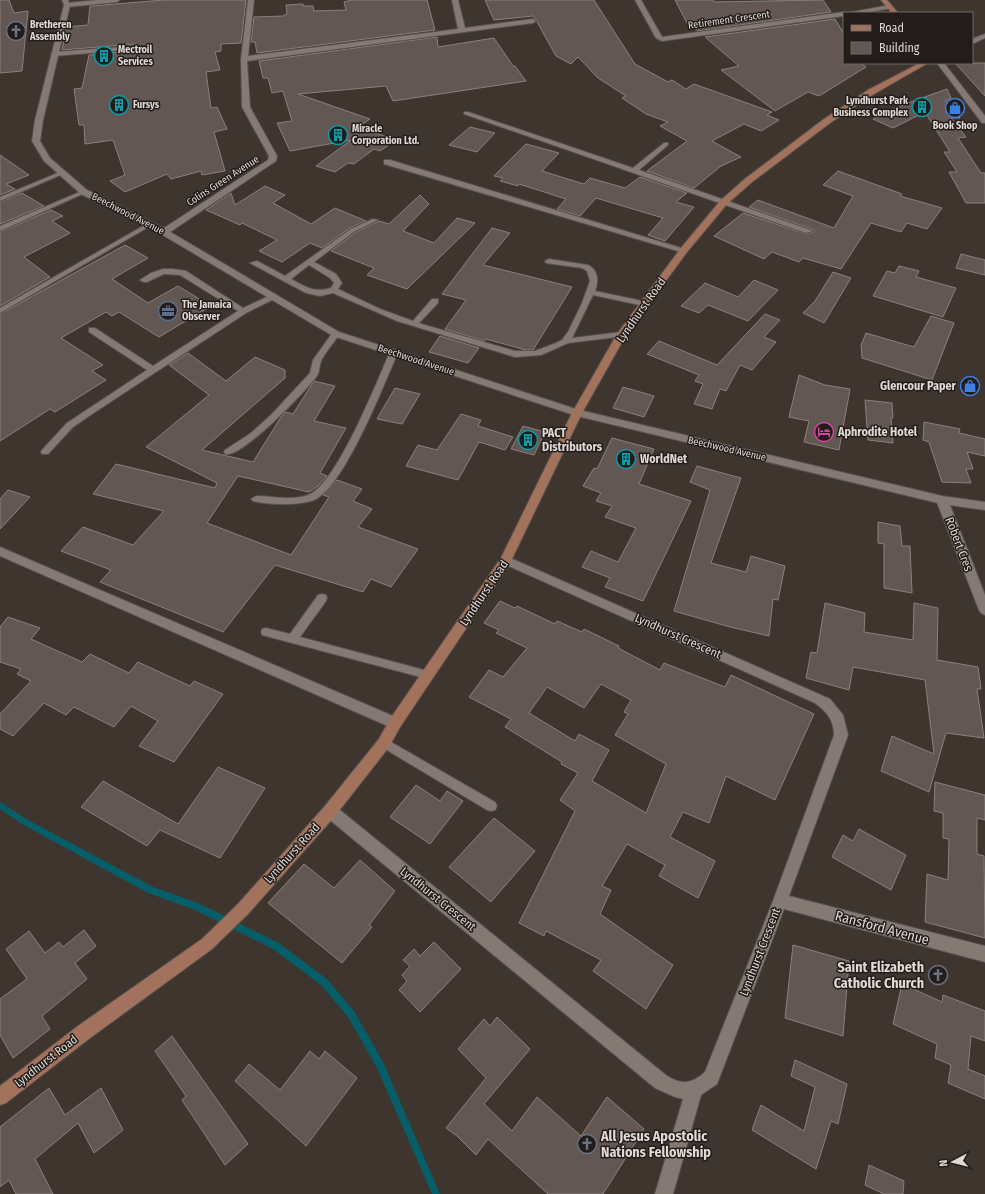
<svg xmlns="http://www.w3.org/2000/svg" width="985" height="1194" font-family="'Fira Sans Condensed',sans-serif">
<rect width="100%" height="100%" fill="#3f352f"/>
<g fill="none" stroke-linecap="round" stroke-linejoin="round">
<path fill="#065e68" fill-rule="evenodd" d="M0 802 28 820 153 887 198 903 279 943 327 979 354 1011 383 1062 440 1194H432L377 1068 348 1017 321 985 273 949 193 909 148 893 22 824 0 809Z"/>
</g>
<path fill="#625752" stroke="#8c807a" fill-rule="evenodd" d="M0 0H9L14 13 28 11 22 71 0 73Z
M164 0H246L241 43 221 44V51L215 52 220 70 206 72 211 108 217 107 227 129 214 132 225 171 202 175 201 171 171 179 167 174 125 192 110 181 125 175 113 140 85 144 84 125H79L74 89 82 88 89 55 138 50 140 47 136 44 62 50 65 34 66 27 88 25 90 6Z
M352 0H427L435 30 257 53 255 42H251L254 17 283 16 287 14 286 5 303 4V6H313L314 11 346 10 344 2Z
M485 0H594L635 64 668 82 672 80 686 89 694 84 772 112 767 115 779 120 761 131 744 124 712 141 741 157 721 166 694 188 647 171 687 141 660 126 668 122 646 114 622 98 626 96 598 78 578 57 571 64 556 56 537 22V21L533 16 494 20Z
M675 0H713L714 2 823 0 831 12 698 31 687 23Z
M835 19 844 34V63H860L866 67 819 96 808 92 775 111 721 70 739 66 705 37Z
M437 37 438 47 494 38 513 66H515L526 81 393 101 386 86 298 94 370 119 358 127 396 140 380 151 374 149 354 164 348 163 335 172 316 166 351 140 290 151 277 123 292 121 283 91 272 93 268 78H263L259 61Z
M955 63H985V96Z
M947 89 951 98 945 101 950 104 960 118H951L966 137 958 138 981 173H985V203H966L949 172H957L944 152H950L925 112 893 128 873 119 897 107Z
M470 127 495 133 477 152 449 145Z
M526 144 559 153 542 171 584 184 590 178 625 188 640 177 687 193 676 202 694 207 665 241 648 235 663 218 596 198 580 216 557 209 566 199 519 184 518 186 500 181 503 178 494 176Z
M0 155 29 175 6 184 15 189 0 195Z
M838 171 902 194 900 196 942 208 927 229 907 223 901 232 871 223 841 269 803 258 799 262 772 252 764 259 714 236 743 213 806 234 814 232V230L749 207 758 200 834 228 853 196 823 185Z
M265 186 285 195 273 203 311 224 335 208 366 221 350 228 322 248 310 243 282 262 259 251 277 240 242 223 240 225 206 210 231 193 235 205Z
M22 193 44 206 0 224V202Z
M420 195 429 204 403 231 434 243 457 218 475 223 407 289 367 275 374 268 331 251 356 232 379 221 389 224Z
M51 210 63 216 52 221 70 233 24 257 50 277 0 306V232Z
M492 228 510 233 483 265 572 287 533 350H526L486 339 484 341 445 329 466 300 442 294Z
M125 245 148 258 112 279 148 303 178 286 211 306 159 337 119 312 112 316 106 312 61 338 103 365 92 371 106 380 55 412 50 409 0 441V314Z
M961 254 985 260V275L956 268Z
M899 266 919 271 916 277 956 288 943 317 873 296 887 271 895 273Z
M833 272 851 278 824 323 803 313 815 301Z
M754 280 778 290 748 321 708 305 699 313 681 306 705 283 738 297Z
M765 314 780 320 764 337 776 342 752 370 740 365 726 391 720 389 712 409 694 404 703 384 695 381 699 375 647 354 659 341 717 365Z
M931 316 954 323 932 380 862 358 861 345 866 333 914 347Z
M440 336 479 348 468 363 429 352Z
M188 353 226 381 255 357 285 370V378L202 450 253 462 281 417 286 412 293 414 314 381 335 386 314 421 346 428 320 473 327 476 318 486 309 492 238 476 207 523 291 555 329 497 323 495 337 480 362 489 353 501 372 509 358 527 418 549 391 587 371 579 363 592 275 565 223 632 100 582 111 570 61 551 83 527 133 545 164 511 93 494 116 464 215 488 217 483 146 447 209 395 169 365Z
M799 375 825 385 850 389 839 450 804 442 809 421 789 417Z
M623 387 654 396 644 417 613 408Z
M395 388 420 394 402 424 377 419Z
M865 400 892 403 893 418H891L893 443 868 440Z
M461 414 481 420 478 426 513 437 505 450 479 442 458 480 406 466 418 445 437 450Z
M924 422 960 429 959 433 985 439V456L967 452 973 469H966L971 483 942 482 929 442 923 440Z
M523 426 545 432 534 455 511 449Z
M612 438 654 449 639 484 691 501 643 601 605 587 610 578 582 567 591 551 618 562 636 528 605 517 612 506 596 501 601 493 583 486 594 468 597 469Z
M697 466 741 478 711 563 746 572 751 556 785 566 778 600 773 599 769 636 730 627 674 611 710 490 690 482Z
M8 490 30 497 0 529V499Z
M878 522 900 526 902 546H910L912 593 884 588V544L878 543Z
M500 601 515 608 517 606 555 624 557 621 582 632 584 629 619 646 618 648 660 670 664 663 725 687 731 675 814 714 775 800 726 776 709 823 683 812 670 837 715 861 698 898 659 876 665 865 627 844 602 886 611 890 600 914 673 965 646 1009 593 971 601 960 546 931 544 936 519 923 575 811 560 800 578 773 561 764 562 762 505 727 511 719 469 697 489 670 503 677 527 648 496 633 499 630 484 623ZM601 684 631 700 624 712 628 714 615 735 666 764 646 813 592 781 609 750 579 734 575 741 529 713 547 687 584 708Z
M825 603 865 613 864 632 913 640 914 603 938 608 937 660 978 667 981 689H977L984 738 946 733 929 792 881 771 892 736 934 754 925 680 853 667 849 690 806 678 811 652 817 653Z
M8 617 40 628 31 639 82 662 90 654 129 673 138 662 190 686 194 681 223 694 174 762 139 746 158 721 131 706 114 727 74 707 66 715 44 703 13 736 0 729V714L31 681 17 674 21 669 0 662V627Z
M218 767 265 788 220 858 160 830 147 846 81 807 103 781 178 824Z
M935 782 985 795V820L977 818V854L984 856 985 938 925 922 927 874 948 880 949 839 943 838V813L934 811Z
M416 785 440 801 447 791 463 801 430 844 390 817Z
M494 818 535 851 491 902 449 867Z
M859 829 906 855 891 890 832 857 843 835 853 841Z
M360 860 395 891 369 925 372 927 342 963 268 903 304 864 334 888Z
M84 930 96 946 75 963 87 979 42 1016 50 1029 13 1058 0 1035V999L27 979 6 949 29 931 45 953 59 942 63 947Z
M434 942 461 969 420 1012 399 990 407 981 402 975 410 966 403 960 414 949 420 956Z
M793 945 849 961 843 1036 785 1018Z
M902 984 942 1002 943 995 985 1011V1041L971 1036 968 1069 985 1076V1099L948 1083 951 1065 935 1058 937 1044 893 1024Z
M497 1017 530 1049 484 1104 512 1131 537 1097 581 1136 607 1097 644 1129 603 1194H548L488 1139 476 1155 457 1136 446 1128 486 1078 458 1049 484 1019 490 1026Z
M172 1036 248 1144 225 1165 182 1100 186 1096 155 1051Z
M310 1051 319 1059 325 1051 357 1078 306 1146 235 1081 249 1064 280 1090Z
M795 1060 847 1084 838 1124 831 1121 816 1169 752 1130 761 1105 804 1131 815 1087 791 1076Z
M49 1088 65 1115 101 1088 123 1130 94 1153 78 1123 35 1159 53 1194H16L9 1180 0 1187V1127Z
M869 1165 904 1181 903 1194H884L865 1185Z"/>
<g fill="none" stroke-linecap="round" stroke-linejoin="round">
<defs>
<path id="service" d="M136 46 138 47V49L54 56 51 54 54 52Z
M464 112H468L633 168 664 143H668V145L639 170 813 231 806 233 464 114Z
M60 172 65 173 0 201V197Z
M82 191 87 192 0 231V226Z
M373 219 378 220 355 231 314 262 336 274 342 283 338 289 380 309 413 321 432 299H438V303L419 323 425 325 515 351H535L556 343 562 340 568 332 582 303 590 281 587 271 582 268 546 263 545 261 549 259 588 265C598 270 599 281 595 291L647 302 648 304 644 306 593 295 572 338 622 332H625V336L568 343 541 355 515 357 397 321 333 293 320 296 306 293 250 263 257 261 285 276 351 229ZM309 265 330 278 334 283 331 288C314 293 306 287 291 279Z
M150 222 154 224 152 225 0 313V308Z
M163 269H173L186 271 243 308 269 296H275L276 298 246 313 95 412 73 427 48 454H42L41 452 42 450 67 423 147 370 89 332V328H95L153 366 238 311 180 275 164 274 147 282H144L140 280 151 273Z
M333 332H336L340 334C334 342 327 350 322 359 319 364 320 371 317 376 306 391 241 459 225 454L224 452 225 450 251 433 271 415 310 373 313 360Z
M394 349 398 352C384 385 345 484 316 499 304 506 266 505 253 501L251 499 256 496C272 496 292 501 308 495 336 486 377 381 390 352Z
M322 594 326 595 327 598 326 601 300 637 428 671 432 672 433 675 432 678 428 679 262 635 261 632 262 629 266 628 290 634 318 595Z
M384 738 495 802 497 806 495 810 491 811 487 810 380 746 378 743 380 740Z"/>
<path id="minor" d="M98 0H120L117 2 67 7 64 5 67 3Z
M248 0H254L248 56 458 29 452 0H458L465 28 533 19 536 21 533 23 247 61 250 107 277 156 276 161 167 234H161V230L268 160 269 156 242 107 241 59Z
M635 0H641L662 37 844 12 847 13H844V16L662 41 656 38Z
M890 5 893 7 892 8 863 13H847Z
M384 160H390L688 250 684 253 681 252 384 164Z
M942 496 948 500 985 595V615L981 613 979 610 936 500Z
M0 547 400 719 402 723 400 727 395 729 390 727 0 556Z
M506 556 830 699 843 715 848 735 789 896 985 946V962L784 909 717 1084 701 1095 673 1194H655L683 1099 675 1097 655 1088 325 816 323 811 325 806 330 805 335 806 667 1076C682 1085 692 1084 705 1072L773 901 834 735C834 720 827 712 815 703L502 563 500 560 502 557Z"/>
<path id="tertiary" d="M62 0H68L70 5 43 120 40 141 50 158 87 190 167 230 339 332 579 410 942 496 985 502V510L942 504 577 416 333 336 161 234 81 194 44 161 32 141 35 120 64 5Z
M985 34V38L972 44V39Z
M937 63H944L985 116V123H982Z"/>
<path id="secondary" d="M881 0H887L898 13H892Z
M920 63H928L874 94 830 123 752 182 727 204 687 252 626 335 582 413 510 563 400 727 389 747 335 816 248 914 212 949 90 1038 6 1103 0 1105V1086L78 1026 202 939 238 904 325 806 379 739 390 719 501 558 572 413 617 334 681 248 721 200 746 178 824 119 868 90Z"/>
</defs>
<use href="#service" stroke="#59514c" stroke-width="2"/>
<use href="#minor" stroke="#59514c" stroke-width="2"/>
<use href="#tertiary" stroke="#59514c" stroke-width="2"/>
<use href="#secondary" stroke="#59514c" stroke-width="2"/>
<use href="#service" fill="#857a73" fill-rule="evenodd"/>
<use href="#minor" fill="#857a73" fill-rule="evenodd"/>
<use href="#tertiary" fill="#857a73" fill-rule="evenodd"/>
<use href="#secondary" fill="#a2725d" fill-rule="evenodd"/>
</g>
<defs>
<symbol id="church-ring" viewBox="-11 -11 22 22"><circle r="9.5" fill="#221d1b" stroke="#6b7280" stroke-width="1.5"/><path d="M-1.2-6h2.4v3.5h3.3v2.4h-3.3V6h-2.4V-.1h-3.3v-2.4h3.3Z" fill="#6b7280"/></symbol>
<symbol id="building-ring" viewBox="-11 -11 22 22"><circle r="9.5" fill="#221d1b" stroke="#0f9aa8" stroke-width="1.5"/><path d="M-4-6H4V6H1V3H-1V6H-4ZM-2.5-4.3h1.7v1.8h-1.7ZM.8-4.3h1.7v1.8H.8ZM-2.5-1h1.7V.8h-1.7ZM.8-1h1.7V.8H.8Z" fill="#0f9aa8"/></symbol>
<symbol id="shop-ring" viewBox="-11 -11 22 22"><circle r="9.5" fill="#221d1b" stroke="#3f7fe0" stroke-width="1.5"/><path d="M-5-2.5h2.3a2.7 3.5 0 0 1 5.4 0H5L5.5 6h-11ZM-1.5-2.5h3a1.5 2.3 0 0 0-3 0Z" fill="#3f7fe0"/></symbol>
<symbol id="office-ring" viewBox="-11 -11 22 22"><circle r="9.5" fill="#221d1b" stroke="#5c6f8a" stroke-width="1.5"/><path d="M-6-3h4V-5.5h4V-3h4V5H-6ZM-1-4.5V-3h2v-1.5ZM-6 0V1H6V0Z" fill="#5c6f8a"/></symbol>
<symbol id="hotel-ring" viewBox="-11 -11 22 22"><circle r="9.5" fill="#221d1b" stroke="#d1479c" stroke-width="1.5"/><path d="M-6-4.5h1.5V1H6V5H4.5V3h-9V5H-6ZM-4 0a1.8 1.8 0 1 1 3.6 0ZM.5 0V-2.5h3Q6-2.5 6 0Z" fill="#d1479c"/></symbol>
</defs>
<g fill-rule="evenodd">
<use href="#church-ring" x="5" y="20" width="22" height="22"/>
<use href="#building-ring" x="93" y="45" width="22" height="22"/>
<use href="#building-ring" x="108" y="94" width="22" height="22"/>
<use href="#building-ring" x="911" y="96" width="22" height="22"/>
<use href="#shop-ring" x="944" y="97" width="22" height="22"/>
<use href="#building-ring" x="327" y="124" width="22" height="22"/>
<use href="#office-ring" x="157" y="300" width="22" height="22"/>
<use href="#shop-ring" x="959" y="375" width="22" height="22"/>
<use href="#hotel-ring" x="813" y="421" width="22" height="22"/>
<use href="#building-ring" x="517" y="429" width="22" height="22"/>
<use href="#building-ring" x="615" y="448" width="22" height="22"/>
<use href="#church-ring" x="927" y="964" width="22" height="22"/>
<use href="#church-ring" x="576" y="1133" width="22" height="22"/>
</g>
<g text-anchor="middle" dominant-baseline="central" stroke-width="3" stroke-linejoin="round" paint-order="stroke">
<g font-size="10" fill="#dfd8d5" stroke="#221d1b">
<text transform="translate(729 20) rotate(-8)">Retirement Crescent</text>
<text transform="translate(223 181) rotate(-33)">Colins Green Avenue</text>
<text transform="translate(128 214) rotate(27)">Beechwood Avenue</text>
<text transform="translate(416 360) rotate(18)">Beechwood Avenue</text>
<text transform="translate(727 449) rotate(13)">Beechwood Avenue</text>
</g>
<g font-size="10" font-weight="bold" fill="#dfd8d5" stroke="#221d1b" text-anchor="start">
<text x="30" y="25">Bretheren<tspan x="30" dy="12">Assembly</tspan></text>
<text x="118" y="50">Mectroil<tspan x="118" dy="12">Services</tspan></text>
<text x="908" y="101" text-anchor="end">Lyndhurst Park<tspan x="908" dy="12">Business Complex</tspan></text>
<text x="133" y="105">Fursys</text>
<text x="955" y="126" text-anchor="middle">Book Shop</text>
<text x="352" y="129">Miracle<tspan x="352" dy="12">Corporation Ltd.</tspan></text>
<text x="182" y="305">The Jamaica<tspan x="182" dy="12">Observer</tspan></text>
</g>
<g font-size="12" fill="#dfd8d5" stroke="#221d1b">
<text transform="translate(641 310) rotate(-55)">Lyndhurst Road</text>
<text transform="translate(959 544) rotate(69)">Robert Cres</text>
<text transform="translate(484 593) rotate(-56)">Lyndhurst Road</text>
<text transform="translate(678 636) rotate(24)">Lyndhurst Crescent</text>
<text transform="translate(292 853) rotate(-48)">Lyndhurst Road</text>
<text transform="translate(438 899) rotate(39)">Lyndhurst Crescent</text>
<text transform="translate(760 952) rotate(-69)">Lyndhurst Crescent</text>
<text transform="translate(46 1061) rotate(-38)">Lyndhurst Road</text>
</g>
<g font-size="12" font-weight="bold" fill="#dfd8d5" stroke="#221d1b" text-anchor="start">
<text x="956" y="386" text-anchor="end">Glencour Paper</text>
<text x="838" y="432">Aphrodite Hotel</text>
<text x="542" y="433">PACT<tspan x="542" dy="14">Distributors</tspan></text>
<text x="640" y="459">WorldNet</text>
</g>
<g font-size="14" fill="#dfd8d5" stroke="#221d1b">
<text transform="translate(882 928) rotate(15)">Ransford Avenue</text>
</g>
<g font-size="14" font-weight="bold" fill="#dfd8d5" stroke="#221d1b" text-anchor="end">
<text x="924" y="967">Saint Elizabeth<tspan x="924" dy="16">Catholic Church</tspan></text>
<text x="601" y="1136" text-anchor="start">All Jesus Apostolic<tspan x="601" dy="16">Nations Fellowship</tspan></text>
</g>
</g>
<rect x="843" y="12" width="130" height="52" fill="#221d1b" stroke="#6e6865"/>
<rect x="851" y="25" width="20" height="6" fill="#a2725d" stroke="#6e6865"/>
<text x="879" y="32" font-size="12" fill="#dfd8d5">Road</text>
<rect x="851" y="42" width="20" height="12" fill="#625752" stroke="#6e6865"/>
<text x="879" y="52" font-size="12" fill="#dfd8d5">Building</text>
<g transform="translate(953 1162) rotate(263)" stroke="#221d1b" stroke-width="3" paint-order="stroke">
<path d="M0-3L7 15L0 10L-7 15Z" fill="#dfd8d5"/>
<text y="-6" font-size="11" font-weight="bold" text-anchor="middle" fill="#dfd8d5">N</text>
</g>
</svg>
